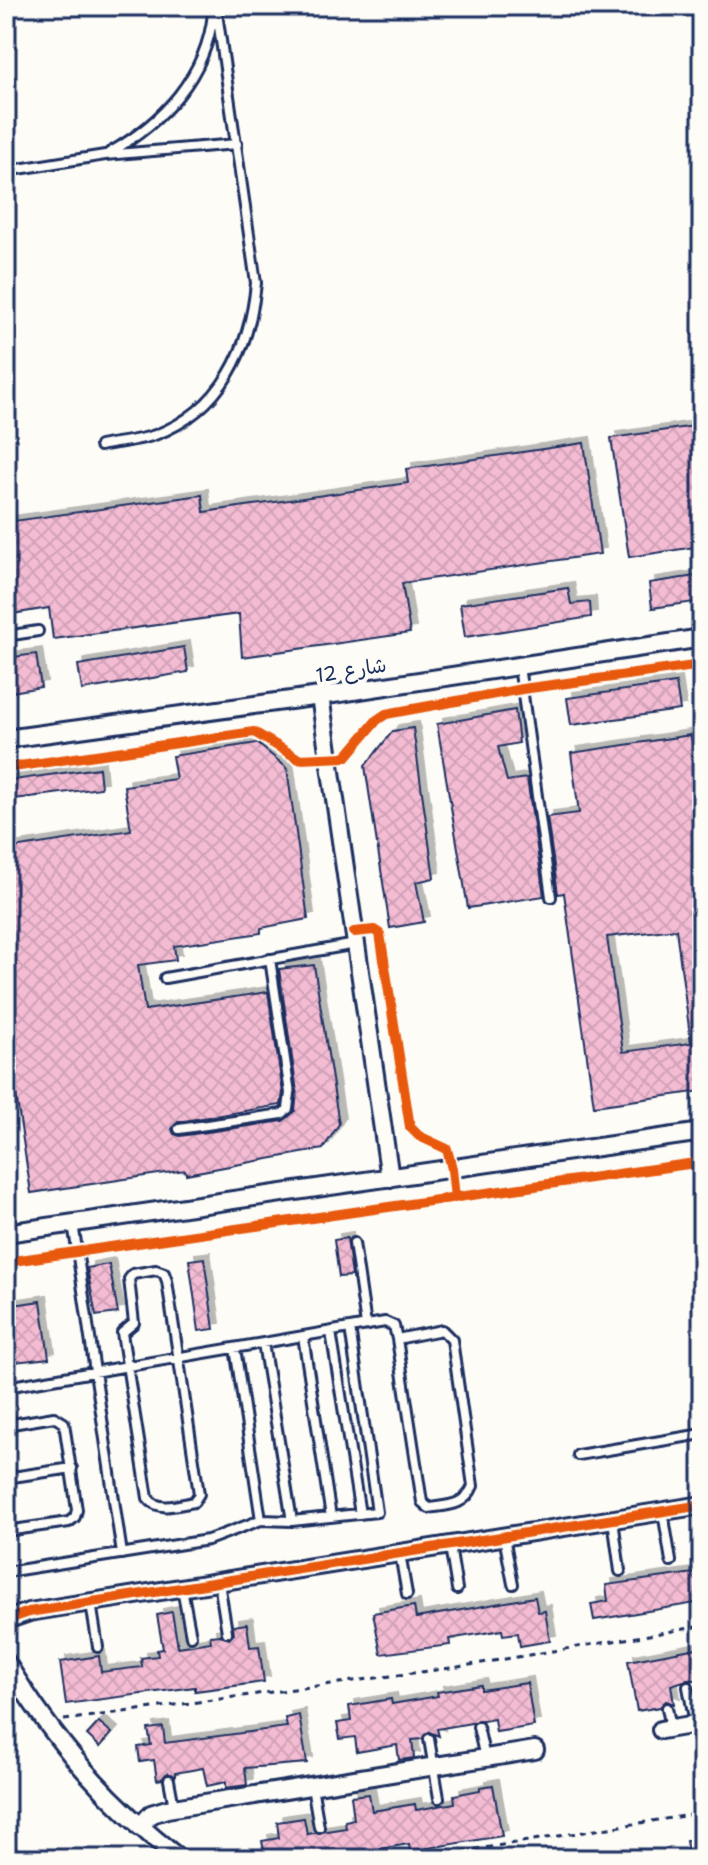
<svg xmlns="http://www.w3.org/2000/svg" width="708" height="1865" font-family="'Shantell Sans','Playpen Sans Arabic',sans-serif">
<defs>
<pattern id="building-cross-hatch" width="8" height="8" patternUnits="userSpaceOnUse" patternTransform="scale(2)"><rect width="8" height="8" fill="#f4bcd3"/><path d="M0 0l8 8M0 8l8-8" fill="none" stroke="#d1a2b8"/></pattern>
<filter id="shadow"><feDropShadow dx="6" dy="-6" stdDeviation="0" flood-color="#0004"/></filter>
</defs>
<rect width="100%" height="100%" fill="#fdfcf7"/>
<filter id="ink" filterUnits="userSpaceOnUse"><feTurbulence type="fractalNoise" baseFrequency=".0125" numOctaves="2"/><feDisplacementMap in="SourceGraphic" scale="16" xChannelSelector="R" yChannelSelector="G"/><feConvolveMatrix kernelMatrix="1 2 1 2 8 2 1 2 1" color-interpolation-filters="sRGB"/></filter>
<g filter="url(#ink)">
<path fill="url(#building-cross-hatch)" stroke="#1b2f5e" stroke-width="2" fill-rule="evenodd" filter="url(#shadow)" d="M702 425V546L629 557 611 438Z
M584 443 600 554 402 583 410 633 242 657 239 614 53 639 49 608 6 615V522L202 495 204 512 408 483 406 469Z
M702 575V601L652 608 649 583Z
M568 588 571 604 590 602 591 617 465 637 460 604Z
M184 647 188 672 82 690 78 665Z
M36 654 41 687 6 693V658Z
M676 683 680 710 571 725 567 698Z
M515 710 519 743 498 747 507 781 527 778 544 896 468 908 437 724Z
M413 728 434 878 416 882 424 922 390 928 365 766 393 731Z
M691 735 702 812V1091L594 1106 564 893 558 894 547 817 579 813 571 753ZM676 929 691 1043 623 1052 607 937Z
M257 743 287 768 308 919 261 928V933L174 946 176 960 138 965 145 1010 268 992 283 1093 281 1105 178 1122 172 1129 174 1134 180 1136 283 1121 295 1111 297 1092 279 969 314 965 339 1124 323 1149 186 1174 185 1170 31 1193 6 1029V856L14 855 13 848 131 830 124 786 176 779 172 756Z
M99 768 101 788 6 800V781Z
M347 1238 352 1276 339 1277 334 1240Z
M204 1258 214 1329 199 1331 189 1260Z
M109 1264 118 1313 96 1316 87 1268Z
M41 1301 49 1358 6 1363V1306Z
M702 1572V1602L594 1620 591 1604 608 1601 606 1585Z
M535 1597 538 1612 545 1611 550 1641 520 1646 518 1633 503 1635 502 1630 449 1639 450 1645 381 1654 373 1613 414 1606 416 1618Z
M172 1612 178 1647 211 1642 210 1636 221 1635 229 1639 234 1634 233 1626 247 1624 250 1647 259 1646 264 1682 195 1691V1687L66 1704 60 1662 99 1656 101 1672 142 1667 141 1658 158 1656 157 1650 163 1649 157 1615Z
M697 1648 699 1656 702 1655V1680H687L671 1685 674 1704 666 1701 660 1707 637 1711 628 1661Z
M527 1683 534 1726 496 1732 494 1719 437 1729 439 1736 429 1732 422 1739 412 1740 414 1758 399 1760 397 1745 357 1752 355 1737 340 1739 337 1723 351 1721 349 1706 391 1699 392 1704 438 1696 437 1692 481 1685V1690Z
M299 1715 307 1763 245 1768 247 1785 226 1788V1782L207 1786 203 1768 175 1773V1777L167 1773 162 1779 157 1780 154 1760 140 1762 138 1747 151 1745 148 1729 163 1727 165 1743 287 1727 285 1718Z
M99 1722 112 1733 100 1747 87 1735Z
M493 1785 502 1836 410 1851 409 1844 322 1859H279L278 1854 265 1856 262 1841 279 1838 277 1822 304 1818 307 1834 346 1828 345 1821 354 1819 351 1796 369 1794 372 1811 415 1804 416 1810 455 1803 454 1795 480 1790V1787Z
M702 1838V1859H689L686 1841Z"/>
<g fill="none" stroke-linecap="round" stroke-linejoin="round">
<defs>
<path id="lane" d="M109 153C162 123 207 76 213 13
M6 171 105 155 237 144
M100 446C118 442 138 441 155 435 222 410 250 349 256 283L216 6
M6 636 38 631
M519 666 551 897
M165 978 356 944
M179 1129 282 1114 288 1109 290 1093 270 959
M73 1223 122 1554
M354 1243 366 1325
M156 1270 164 1273 167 1281 199 1494 194 1502C178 1505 158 1512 148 1498L122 1333 134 1323 129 1279 133 1274Z
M442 1330 452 1340 473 1486C465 1506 448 1505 429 1508L422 1502 397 1339Z
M331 1332 360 1514
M303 1336 331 1517
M263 1343 292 1521
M235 1348 261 1520
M6 1387 385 1322 394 1326 397 1339
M6 1398 9 1424
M6 1425 54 1417 64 1423 77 1510 75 1517 69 1522 6 1531
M578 1455 702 1434
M6 1478 72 1468
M663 1512 671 1561
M613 1520 620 1571
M504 1537 513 1584
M450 1546 457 1589
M400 1554 407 1594
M6 1572 208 1540 261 1520 292 1521 377 1512 350 1328
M219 1583 227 1632
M182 1588 191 1636
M91 1603 98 1647
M688 1687 695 1723
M667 1708 671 1728
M478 1727 485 1758
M429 1739 439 1798
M169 1780 174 1807
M312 1786 319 1827"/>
<path id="street" d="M320 696 390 1178
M6 739 320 696 702 638
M6 1233 702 1132
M6 1620 29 1612 702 1505
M6 1662C54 1741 107 1803 180 1859
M661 1730 702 1723
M140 1827 151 1814 167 1809 535 1750"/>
</defs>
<use href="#lane" stroke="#1b2f5e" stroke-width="14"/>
<use href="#street" stroke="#1b2f5e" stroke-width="22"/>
<path stroke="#1b2f5e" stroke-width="3" stroke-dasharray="6 6" stroke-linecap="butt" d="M64 1720 458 1667 702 1626
M415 1859 702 1813"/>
<use href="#lane" stroke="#fdfcf7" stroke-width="8"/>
<use href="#street" stroke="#fdfcf7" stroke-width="16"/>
<defs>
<path id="cycleway" d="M6 768 254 732 299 759 346 757 377 720 386 714 522 689 702 665
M354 932 374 930 380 934 410 1127 419 1136 447 1149 452 1169 455 1198
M6 1262 702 1162
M6 1620 29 1612 702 1505"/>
</defs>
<use href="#cycleway" stroke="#fdfcf7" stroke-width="15"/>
<use href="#cycleway" stroke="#e8590c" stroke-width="10"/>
</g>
</g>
<g text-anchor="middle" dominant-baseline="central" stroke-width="8" stroke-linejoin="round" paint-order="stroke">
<g font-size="20" fill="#1b2f5e" stroke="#fdfcf7">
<text transform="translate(351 670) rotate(-9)">شارع 12</text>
</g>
</g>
<rect width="708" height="1865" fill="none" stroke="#fdfcf7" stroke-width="32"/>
<rect x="16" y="16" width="676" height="1833" fill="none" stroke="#1b2f5e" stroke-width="3" filter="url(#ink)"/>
</svg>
